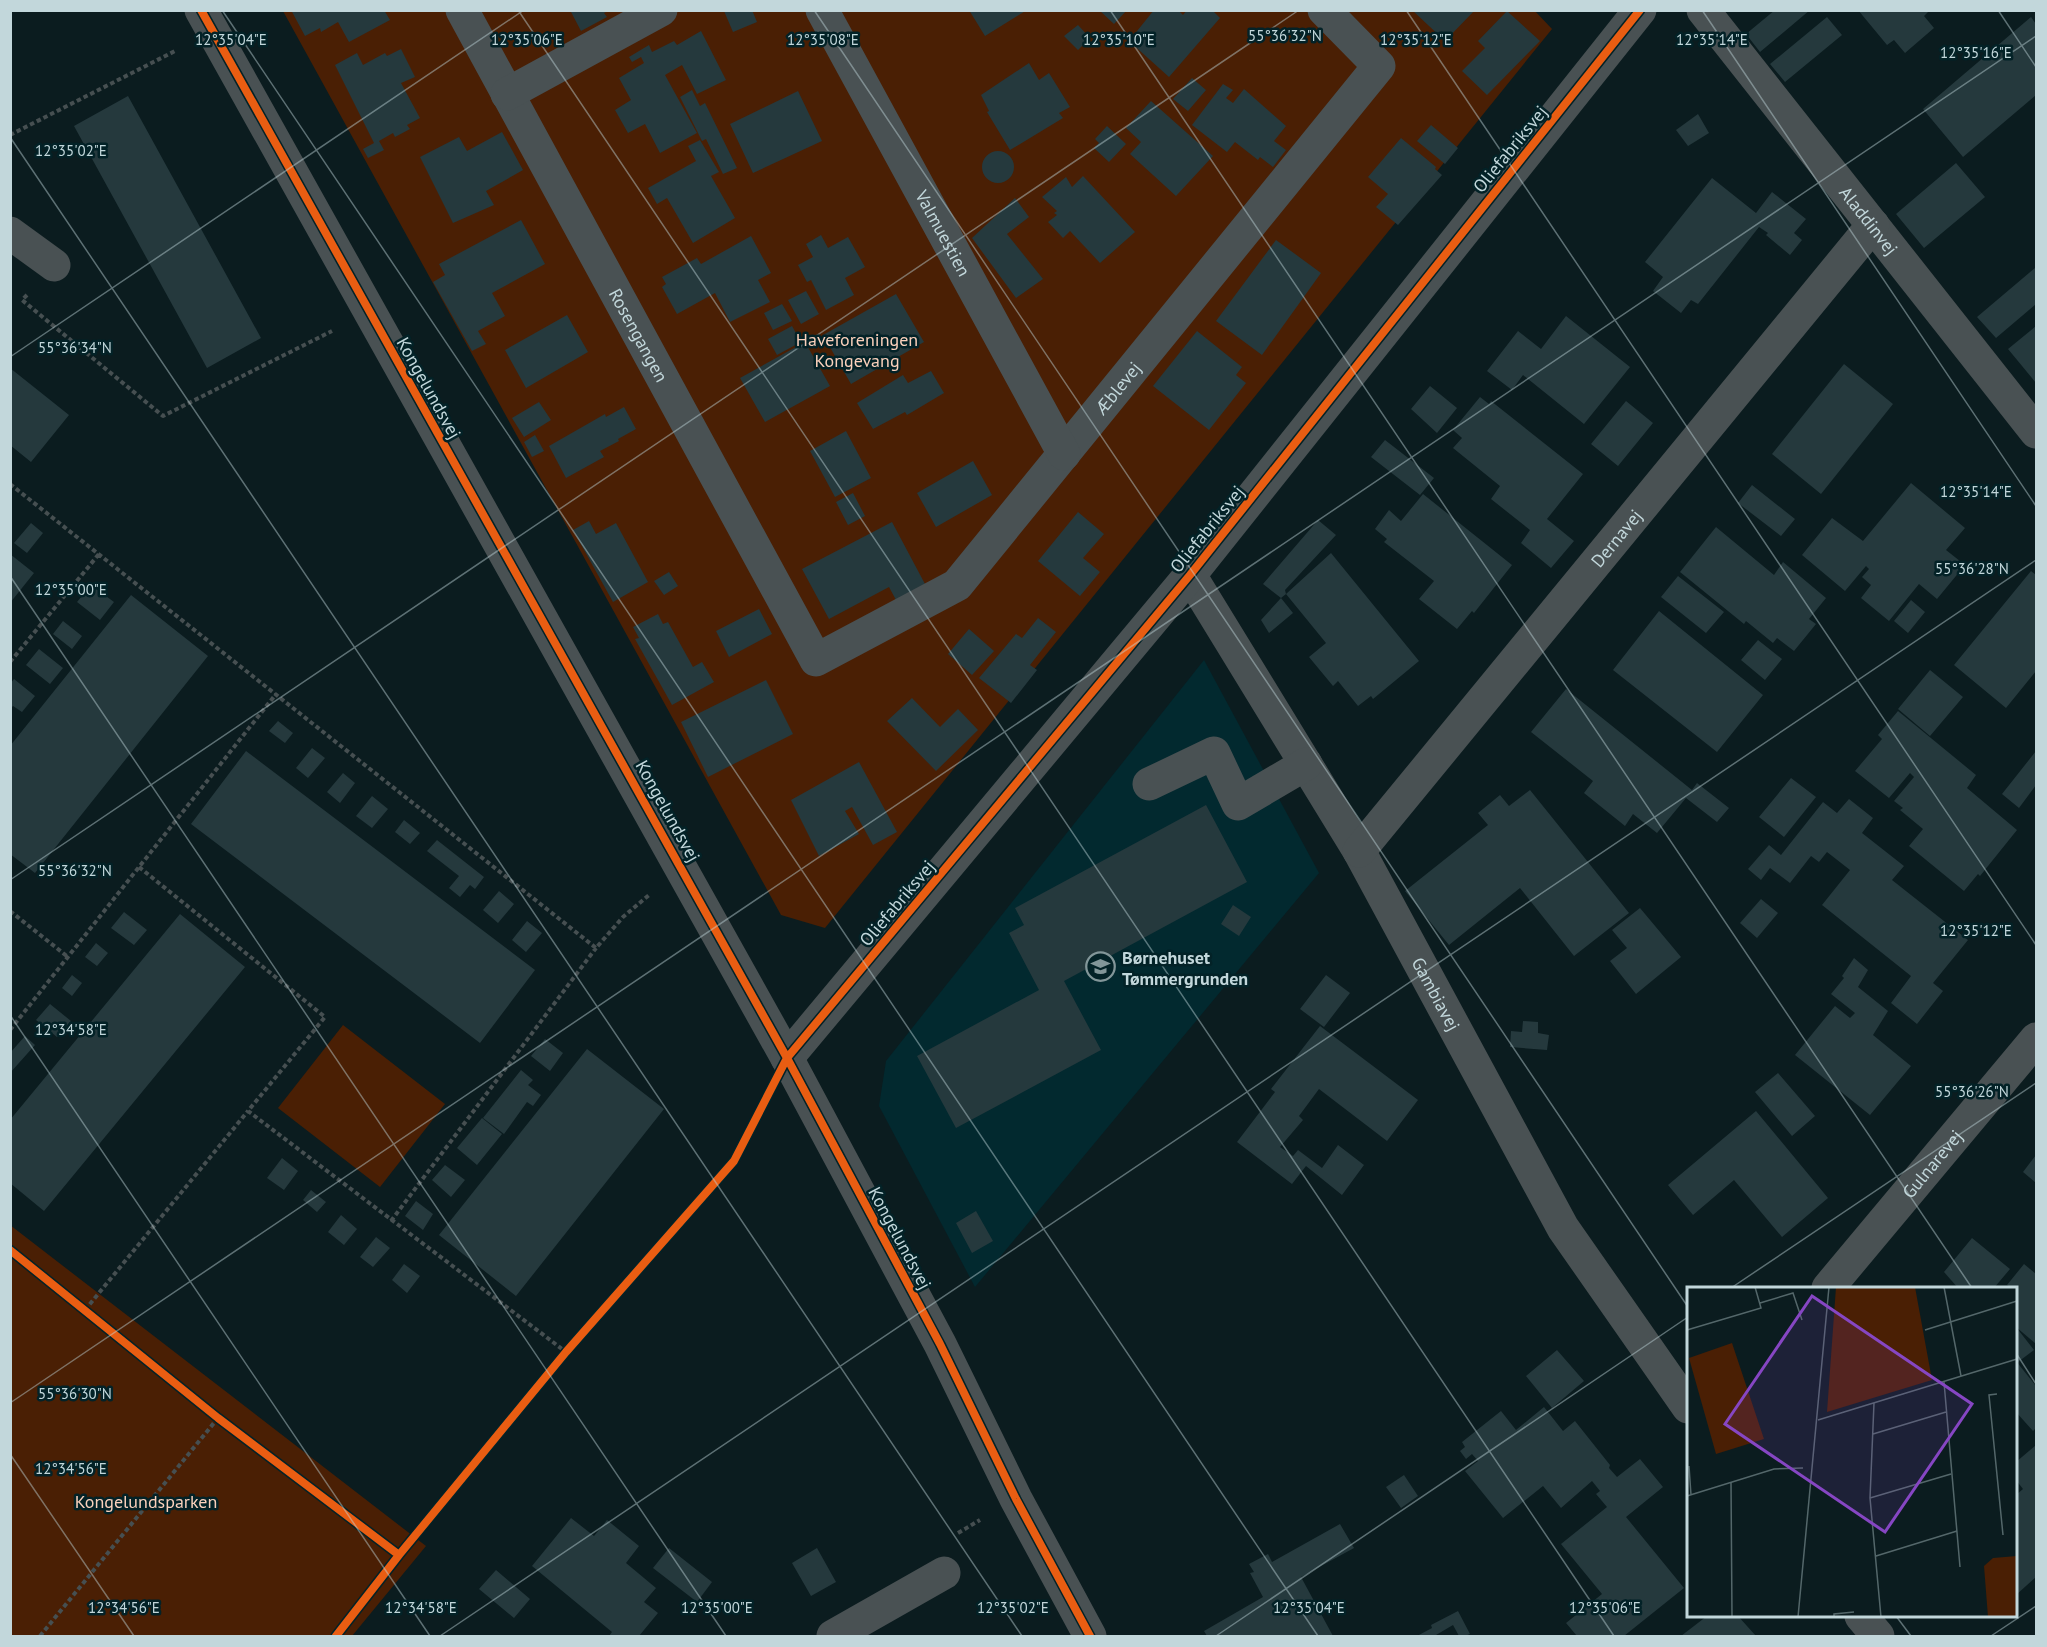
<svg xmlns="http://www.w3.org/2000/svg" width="2047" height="1647" font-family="'PT Sans',sans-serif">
<rect width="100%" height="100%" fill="#0b1c1f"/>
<path fill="#02292f" d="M1204 660 1319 873 975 1287 879 1106 886 1061Z"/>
<path fill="#4a1f04" d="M1534 10 1552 29 825 928 781 915 283 11Z
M343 1025 445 1104 380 1187 278 1108Z
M10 1225 426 1546 352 1636H11Z"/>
<path fill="#25393d" d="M291 10H384L390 20 349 42 338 22 321 32 320 28 305 36Z
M570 10H610L604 13 607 17 581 31Z
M726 10H752L757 22 733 32 724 11Z
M969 10H1027L985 36Z
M1099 10H1127L1114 24Z
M1154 10H1178L1183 15 1187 10H1212L1220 18 1169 77 1129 41Z
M1412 10H1475L1445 41Z
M1775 10H1810L1760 52 1746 34Z
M1858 10H1930L1924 16 1934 28 1905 53 1894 40 1887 45Z
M1507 11 1540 41 1487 95 1462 71 1485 48 1478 41Z
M1827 17 1842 35 1785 82 1770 64Z
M2031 17 2036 24V95L1963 157 1923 109Z
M1078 25 1090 38 1078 50 1064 36Z
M701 31 726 80 697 94 682 65 665 75 697 133 660 153 645 124 628 133 615 110 631 100 619 78 644 63 641 57 632 62 629 57 649 45 652 52 674 41 677 45Z
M401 49 415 77 401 83 420 118 407 125 410 129 395 137 393 133 379 141 384 150 368 158 363 149 374 143 335 65 357 53 363 65 385 53 387 56Z
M1029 63 1039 80 1049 73 1070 107 1059 113 1063 118 1010 150 987 112 989 111 981 95Z
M1192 78 1206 90 1188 111 1173 99Z
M1223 84 1233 90 1226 98 1233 103 1244 89 1286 126 1274 141 1286 150 1273 167 1260 157 1258 160 1235 142 1227 152 1192 125Z
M692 90 700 106 705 103 737 168 723 174 706 139 702 141 680 97Z
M798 91 822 141 753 173 730 124Z
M128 96 261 338 207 368 74 126Z
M1151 101 1213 156 1176 196 1130 154 1141 142 1126 128Z
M1698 114 1709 133 1688 146 1676 130Z
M1431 125 1458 148 1445 164 1417 141Z
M1107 126 1126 144 1109 162 1094 148 1099 143 1095 139Z
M502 132 523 170 486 191 494 205 453 223 420 157 459 137 467 151Z
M1401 138 1436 167 1435 169 1442 175 1398 225 1376 207 1388 194 1368 177Z
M700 140 719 172 711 176 735 218 693 243 667 198 657 204 648 188 696 161 688 146Z
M982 167a16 16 0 1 1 32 0a16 16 0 1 1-32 0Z
M1956 163 1985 197 1924 248 1896 214Z
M1083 176 1135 232 1100 263 1070 231 1063 238 1048 222 1057 215 1054 213 1057 211 1042 197 1066 177 1072 187Z
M1712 178 1756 213 1772 192 1806 219 1794 233 1802 240 1790 255 1766 235 1768 233 1759 227 1698 304 1691 300 1681 313 1653 291 1663 277 1645 262Z
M1015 198 1029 217 1007 234 1043 279 1016 298 972 238Z
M521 220 545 264 492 293 505 316 478 331 486 344 472 351 433 282 445 275 439 264Z
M821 235 828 248 848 237 865 267 845 278 854 295 826 310 811 280 807 282 798 265 813 257 806 244Z
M751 236 771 273 758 280 770 302 730 322 715 293 677 314 662 287 666 284 662 277 697 258 701 264Z
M1276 240 1321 273 1262 355 1216 321Z
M2035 268 2036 304 1996 338 1977 317Z
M806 291 819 314 801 324 788 300Z
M896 294 924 342 851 384 823 335Z
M782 304 792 321 773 330 764 313Z
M567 315 588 352 526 388 505 350Z
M1566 316 1630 367 1584 424 1523 375 1512 390 1487 371 1518 331 1541 349Z
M792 326 801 342 777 355 768 339Z
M2036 326V383L2008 349Z
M1197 331 1242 367 1236 375 1246 383 1209 430 1153 386Z
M805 342 830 386 765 422 740 378Z
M1844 364 1893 404 1821 494 1772 454Z
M10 368 69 415 31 462 10 445Z
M931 371 944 393 907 415 905 412 873 429 857 403 903 375 908 383Z
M1430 386 1457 408 1437 433 1411 409Z
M1480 397 1489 404 1491 401 1583 474 1547 519 1574 541 1551 568 1521 543 1530 530 1491 499 1500 486 1453 448 1462 438 1453 430Z
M1626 401 1653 423 1618 466 1591 444Z
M539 402 551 420 524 437 512 418Z
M624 407 636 429 618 439 619 441 600 451 604 457 566 478 549 446 605 414 606 417Z
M846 431 871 478 835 497 810 451Z
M535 435 544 451 532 457 524 442Z
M1385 440 1434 478 1420 495 1371 457Z
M973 461 992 495 936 527 917 493Z
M1911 483 1965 528 1946 550 1965 565 1937 599 1919 584 1889 621 1861 598 1871 585 1862 577 1869 569 1866 566 1845 591 1802 555 1832 518 1863 541Z
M1752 485 1795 519 1781 536 1738 503Z
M853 493 865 516 848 525 836 502Z
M1423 494 1512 565 1474 613 1472 611 1457 629 1419 599 1434 581 1384 542 1387 539 1375 529 1389 510 1401 521Z
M1078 512 1104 534 1083 558 1100 572 1080 596 1038 561Z
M1318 520 1336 535 1285 590 1286 594 1331 553 1419 661 1373 699 1371 696 1358 706 1338 681 1333 686 1309 657 1326 643 1286 594 1281 598 1293 613 1269 633 1261 620 1281 598 1263 584Z
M589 521 596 534 616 523 648 582 613 602 573 530Z
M892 522 925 584 896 600 889 587 829 619 802 569Z
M31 523 43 533 27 553 14 543Z
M1716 527 1774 575 1783 562 1826 598 1809 619 1816 624 1794 651 1777 638 1773 643 1746 621 1744 624 1680 572Z
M10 554 34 573 10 603Z
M2031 571 2036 575V671L2006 708 1954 665Z
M669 572 678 586 664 595 654 581Z
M1678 576 1724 612 1706 633 1661 597Z
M91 585 114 602 100 620 77 602Z
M131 595 208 656 35 873 10 854V746Z
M1911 600 1925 612 1908 633 1894 621Z
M759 609 772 634 729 657 716 631Z
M1659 611 1763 695 1717 752 1613 670Z
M658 614 663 624 668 622 693 667 702 662 714 682 672 705 635 639 639 638 633 627Z
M1038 618 1056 632 1030 665 1037 670 1011 703 979 678 1016 634 1022 638Z
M63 621 82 636 72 649 53 634Z
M969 629 994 651 972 675 948 654Z
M1758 640 1782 659 1765 680 1741 660Z
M39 649 63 668 50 684 26 665Z
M1930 670 1963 697 1930 736 1898 709Z
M14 679 35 696 22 712 13 706 10 709V684Z
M766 680 793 734 708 777 681 722Z
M1566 689 1692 790 1697 783 1729 808 1717 822 1686 798 1657 833 1633 814 1625 826 1584 793 1593 781 1531 732Z
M912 698 940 727 958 709 978 730 936 771 887 721Z
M1898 711 1976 775 1967 788 2017 830 1980 876 1978 874 1964 891 1909 846 1923 829 1900 810 1903 808 1894 801 1914 777 1910 773 1889 798 1855 771 1882 739 1878 735Z
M278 721 293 733 285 743 269 731Z
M312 748 325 758 308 778 296 768Z
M246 751 535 970 480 1043 191 824Z
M2036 751V785L2019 808 2002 794Z
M859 762 897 832 873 845 852 807 845 811 859 834 819 856 791 800Z
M343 773 355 783 340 803 327 792Z
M1791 778 1816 797 1784 837 1759 817Z
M1530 790 1629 913 1574 956 1520 888 1449 945 1405 891 1488 825 1478 813 1500 795 1509 806Z
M372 796 388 809 372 828 356 816Z
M1849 799 1873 818 1862 833 1904 866 1892 880 1968 940 1933 983 1943 991 1917 1024 1891 1003 1911 976 1822 905 1850 870 1827 852 1819 862 1811 856 1790 883 1770 868 1761 880 1748 869 1769 845 1781 855 1823 802 1837 813Z
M1206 805 1247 882 1064 981 1101 1050 956 1128 917 1056 1039 990 1009 933 1024 925 1015 908Z
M404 820 420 833 410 844 395 832Z
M437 840 484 877 475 889 470 885 460 897 449 888 459 876 427 851Z
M499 891 514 904 498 923 483 910Z
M1761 899 1778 913 1757 938 1740 923Z
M1233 905 1251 917 1239 936 1221 924Z
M1640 908 1681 957 1636 994 1610 961 1627 948 1612 930Z
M124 912 147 930 134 945 111 928Z
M180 914 245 967 44 1211 10 1183V1120Z
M527 921 542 933 526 952 512 940Z
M96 943 108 953 97 966 85 957Z
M1854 958 1868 970 1858 987 1888 1011 1873 1035 1911 1066 1870 1115 1795 1055 1835 1006 1850 1018 1855 1013 1831 994 1844 978 1842 976Z
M72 975 82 983 72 996 62 988Z
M1326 975 1350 993 1324 1027 1300 1009Z
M50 1004 71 1021 57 1037 36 1020Z
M1523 1021 1538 1022V1033L1549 1035 1547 1050 1510 1047 1511 1031 1522 1032Z
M1320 1026 1418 1100 1387 1141 1319 1089 1299 1116 1303 1120 1280 1147 1293 1156 1298 1150 1322 1168 1338 1145 1364 1165 1342 1195 1306 1166 1292 1184 1237 1142 1275 1092 1271 1089Z
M25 1036 35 1045 10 1073V1053Z
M545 1039 563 1053 550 1071 531 1056Z
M587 1049 664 1109 516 1296 439 1235Z
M521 1070 533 1080 528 1085 541 1095 533 1106 527 1102 504 1134 483 1118Z
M1778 1073 1815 1116 1792 1136 1755 1092Z
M1756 1111 1828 1198 1782 1237 1734 1180 1693 1215 1668 1185Z
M482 1118 502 1134 477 1165 457 1148Z
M2036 1155V1183L2023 1172Z
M282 1158 298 1171 284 1190 267 1178Z
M445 1165 465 1180 451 1197 432 1180Z
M311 1190 326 1202 317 1212 303 1200Z
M416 1201 433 1214 423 1230 405 1216Z
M976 1211 993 1241 972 1253 956 1223Z
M341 1215 357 1229 344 1245 328 1232Z
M376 1237 390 1248 373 1267 360 1257Z
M1972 1238 2010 1269 1994 1288H1958L1944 1272Z
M404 1264 420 1276 407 1293 392 1280Z
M2024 1264 2036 1274V1344L2016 1327V1296L2018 1293 2016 1288H2012L2007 1285Z
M2016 1327 2034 1350 2018 1362 2016 1358Z
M1557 1350 1584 1381 1552 1408 1526 1376Z
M2016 1361 2036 1386V1428L2033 1431 2016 1412Z
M1544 1407 1563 1431 1575 1421 1610 1465 1609 1468 1617 1477 1640 1459 1663 1487 1626 1517 1684 1588 1624 1636H1577L1566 1623 1602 1594 1561 1544 1607 1507 1596 1494 1600 1491 1592 1481 1561 1508 1543 1486 1503 1518 1465 1471 1478 1461 1472 1454 1466 1459 1460 1451 1465 1447 1462 1442 1501 1411 1516 1430Z
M2036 1445V1577L2016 1595V1495L2023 1489 2016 1480V1462Z
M1404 1475 1418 1496 1401 1508 1386 1487Z
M571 1518 594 1536 607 1520 639 1546 626 1563 656 1588 644 1602 658 1613 639 1636H609L612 1632 532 1566Z
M1340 1524 1354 1548 1301 1577 1333 1636H1207L1204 1631 1263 1597 1250 1573 1254 1572 1249 1564 1268 1554 1272 1562Z
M669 1548 712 1582 697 1602 653 1568Z
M817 1548 836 1582 811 1596 792 1563Z
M496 1570 530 1599 514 1618 479 1589Z
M1458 1611 1470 1634 1465 1636H1459L1453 1625 1436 1635 1437 1636H1417L1432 1628 1431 1625Z
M1707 1616H1738L1756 1636H1681Z"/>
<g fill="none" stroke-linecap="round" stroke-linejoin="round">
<path stroke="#464f51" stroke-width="4" stroke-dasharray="4.5 3" stroke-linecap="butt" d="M10 135 177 50
M27 295 22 300 163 416 332 331
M10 484 596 948 623 917 649 895
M10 662 99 554
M139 867 325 1017 248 1111 566 1352
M10 911 68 957
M10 1030 276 694
M391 1221 596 948
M85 1310 248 1111
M958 1533 980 1520
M40 1636 218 1418"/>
<g stroke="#495153" stroke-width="33">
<path d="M201 10 787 1058 940 1344 1016 1499 1090 1636"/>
<path id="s1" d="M462 10 816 660 957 585 1379 66 1324 10"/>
<path id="s2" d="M822 10 1064 454"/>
<path id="s3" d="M1703 10 2036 432"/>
<path d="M507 94 661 10"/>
<path d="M10 233 54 265"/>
<path id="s4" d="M1190 575 1359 851 1563 1228 1688 1407"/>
<path d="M1149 784 1214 753 1238 804 1306 764"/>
<path id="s5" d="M1359 851 1873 225"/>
<path d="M787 1058 1190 575 1640 10"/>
<path id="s6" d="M1828 1288 2036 1039"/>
<path d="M1861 1616 1878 1636"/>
<path d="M833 1636 944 1573"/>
</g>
<defs>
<path id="cycleway" d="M201 10 787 1058 940 1344 1016 1499 1090 1636
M10 1250 218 1418 399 1555
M336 1636 399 1555 566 1352 734 1161 787 1058 1190 575 1640 10"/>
</defs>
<use href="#cycleway" stroke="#032227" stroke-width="11"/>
<use href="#cycleway" stroke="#e95d12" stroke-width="8"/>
</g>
<path fill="none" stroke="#c2d7db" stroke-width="1.5" stroke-opacity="0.45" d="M222 10 1318 1636M518 10 1614 1636M814 10 1688 1307M1110 10 1972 1288M1406 10 2036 945M1702 10 2036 506M1998 10 2036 67M10 137 1022 1636M10 357 524 10M10 576 726 1636M10 880 1299 10M10 1015 430 1636M1731 1288 2036 1083M2016 1353 2036 1384M10 1403 2036 36M10 1454 134 1636M1896 1616 1911 1636M440 1636 2036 560M1216 1636 1688 1317M1991 1636 2036 1606"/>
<defs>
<symbol id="school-ring" viewBox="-11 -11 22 22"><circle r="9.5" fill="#032227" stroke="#829699" stroke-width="1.5"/><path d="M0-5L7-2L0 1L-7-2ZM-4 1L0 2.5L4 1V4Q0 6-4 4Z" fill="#829699"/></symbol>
</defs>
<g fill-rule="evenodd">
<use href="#school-ring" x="1084" y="950" width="33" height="33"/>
</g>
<g text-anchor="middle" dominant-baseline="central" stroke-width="5" stroke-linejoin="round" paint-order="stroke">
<g font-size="18" fill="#c2d7db" stroke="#032227">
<text transform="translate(1510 149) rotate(-51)">Oliefabriksvej</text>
<text stroke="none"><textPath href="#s3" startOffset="268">Aladdinvej</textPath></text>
<text stroke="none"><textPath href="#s2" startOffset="254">Valmuestien</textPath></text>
<text stroke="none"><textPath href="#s1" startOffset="370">Rosengangen</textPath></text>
<text transform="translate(429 388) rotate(61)">Kongelundsvej</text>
<text stroke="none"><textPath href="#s1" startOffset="1154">Æblevej</textPath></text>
<text transform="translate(1207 529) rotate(-51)">Oliefabriksvej</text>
<text stroke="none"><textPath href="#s5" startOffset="405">Dernavej</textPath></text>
<text transform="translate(668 811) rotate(61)">Kongelundsvej</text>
<text transform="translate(897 903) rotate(-50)">Oliefabriksvej</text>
<text stroke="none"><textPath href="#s4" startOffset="486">Gambiavej</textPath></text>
<text stroke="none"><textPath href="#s6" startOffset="162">Gulnarevej</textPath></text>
<text transform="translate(900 1238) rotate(62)">Kongelundsvej</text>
</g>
<g font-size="18" fill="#fbd1bc" stroke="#032227">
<text x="857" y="339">Haveforeningen<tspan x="857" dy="21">Kongevang</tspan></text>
<text x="146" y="1501">Kongelundsparken</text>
</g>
<g font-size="18" font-weight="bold" fill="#c2d7db" stroke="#032227" text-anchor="start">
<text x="1122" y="957">Børnehuset<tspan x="1122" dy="21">Tømmergrunden</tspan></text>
</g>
</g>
<g transform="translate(1687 1287)">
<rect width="330" height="330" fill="#0b1c1f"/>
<path d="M149 0H228L245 93 140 125ZM45 56 77 152 29 167 2 71ZM330 269V330H301L297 279 306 271Z" fill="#4a1f04"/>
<path fill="none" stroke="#54676a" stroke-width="1.5" d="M257 0 274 89M73 16 106 6 115 33M0 43 74 21 68 0M238 43 330 14M257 95 273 280M310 107 302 108 316 248M187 116 183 211 194 330M131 133 330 72M186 147 259 125M2 179 4 208M44 195 45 330M0 209 87 182 116 181M183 211 264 187M189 269 270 244M111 330 142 0M147 330V327L167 325"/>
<path fill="#8646c3" fill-opacity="0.15" stroke="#8646c3" stroke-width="3" d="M125 9 285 117 198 245 38 137Z"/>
<rect width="330" height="330" fill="none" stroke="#c2d7db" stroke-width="3"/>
</g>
<g font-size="15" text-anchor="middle" fill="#c2d7db" stroke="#032227" stroke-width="5" stroke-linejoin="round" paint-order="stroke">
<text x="1285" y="41">55°36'32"N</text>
<text x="231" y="45">12°35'04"E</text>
<text x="527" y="45">12°35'06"E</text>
<text x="823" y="45">12°35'08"E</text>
<text x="1119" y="45">12°35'10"E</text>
<text x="1416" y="45">12°35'12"E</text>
<text x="1712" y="45">12°35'14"E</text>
<text x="1976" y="58">12°35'16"E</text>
<text x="71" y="156">12°35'02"E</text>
<text x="75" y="353">55°36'34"N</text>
<text x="1976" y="497">12°35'14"E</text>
<text x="1972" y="574">55°36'28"N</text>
<text x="71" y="595">12°35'00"E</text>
<text x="75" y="876">55°36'32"N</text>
<text x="1976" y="936">12°35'12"E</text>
<text x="71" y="1035">12°34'58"E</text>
<text x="1972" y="1097">55°36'26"N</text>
<text x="75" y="1399">55°36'30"N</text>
<text x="71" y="1474">12°34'56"E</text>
<text x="124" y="1613">12°34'56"E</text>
<text x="421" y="1613">12°34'58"E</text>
<text x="717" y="1613">12°35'00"E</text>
<text x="1013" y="1613">12°35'02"E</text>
<text x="1309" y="1613">12°35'04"E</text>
<text x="1605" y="1613">12°35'06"E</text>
</g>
<rect width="2047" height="1647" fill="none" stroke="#c2d7db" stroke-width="24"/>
</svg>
